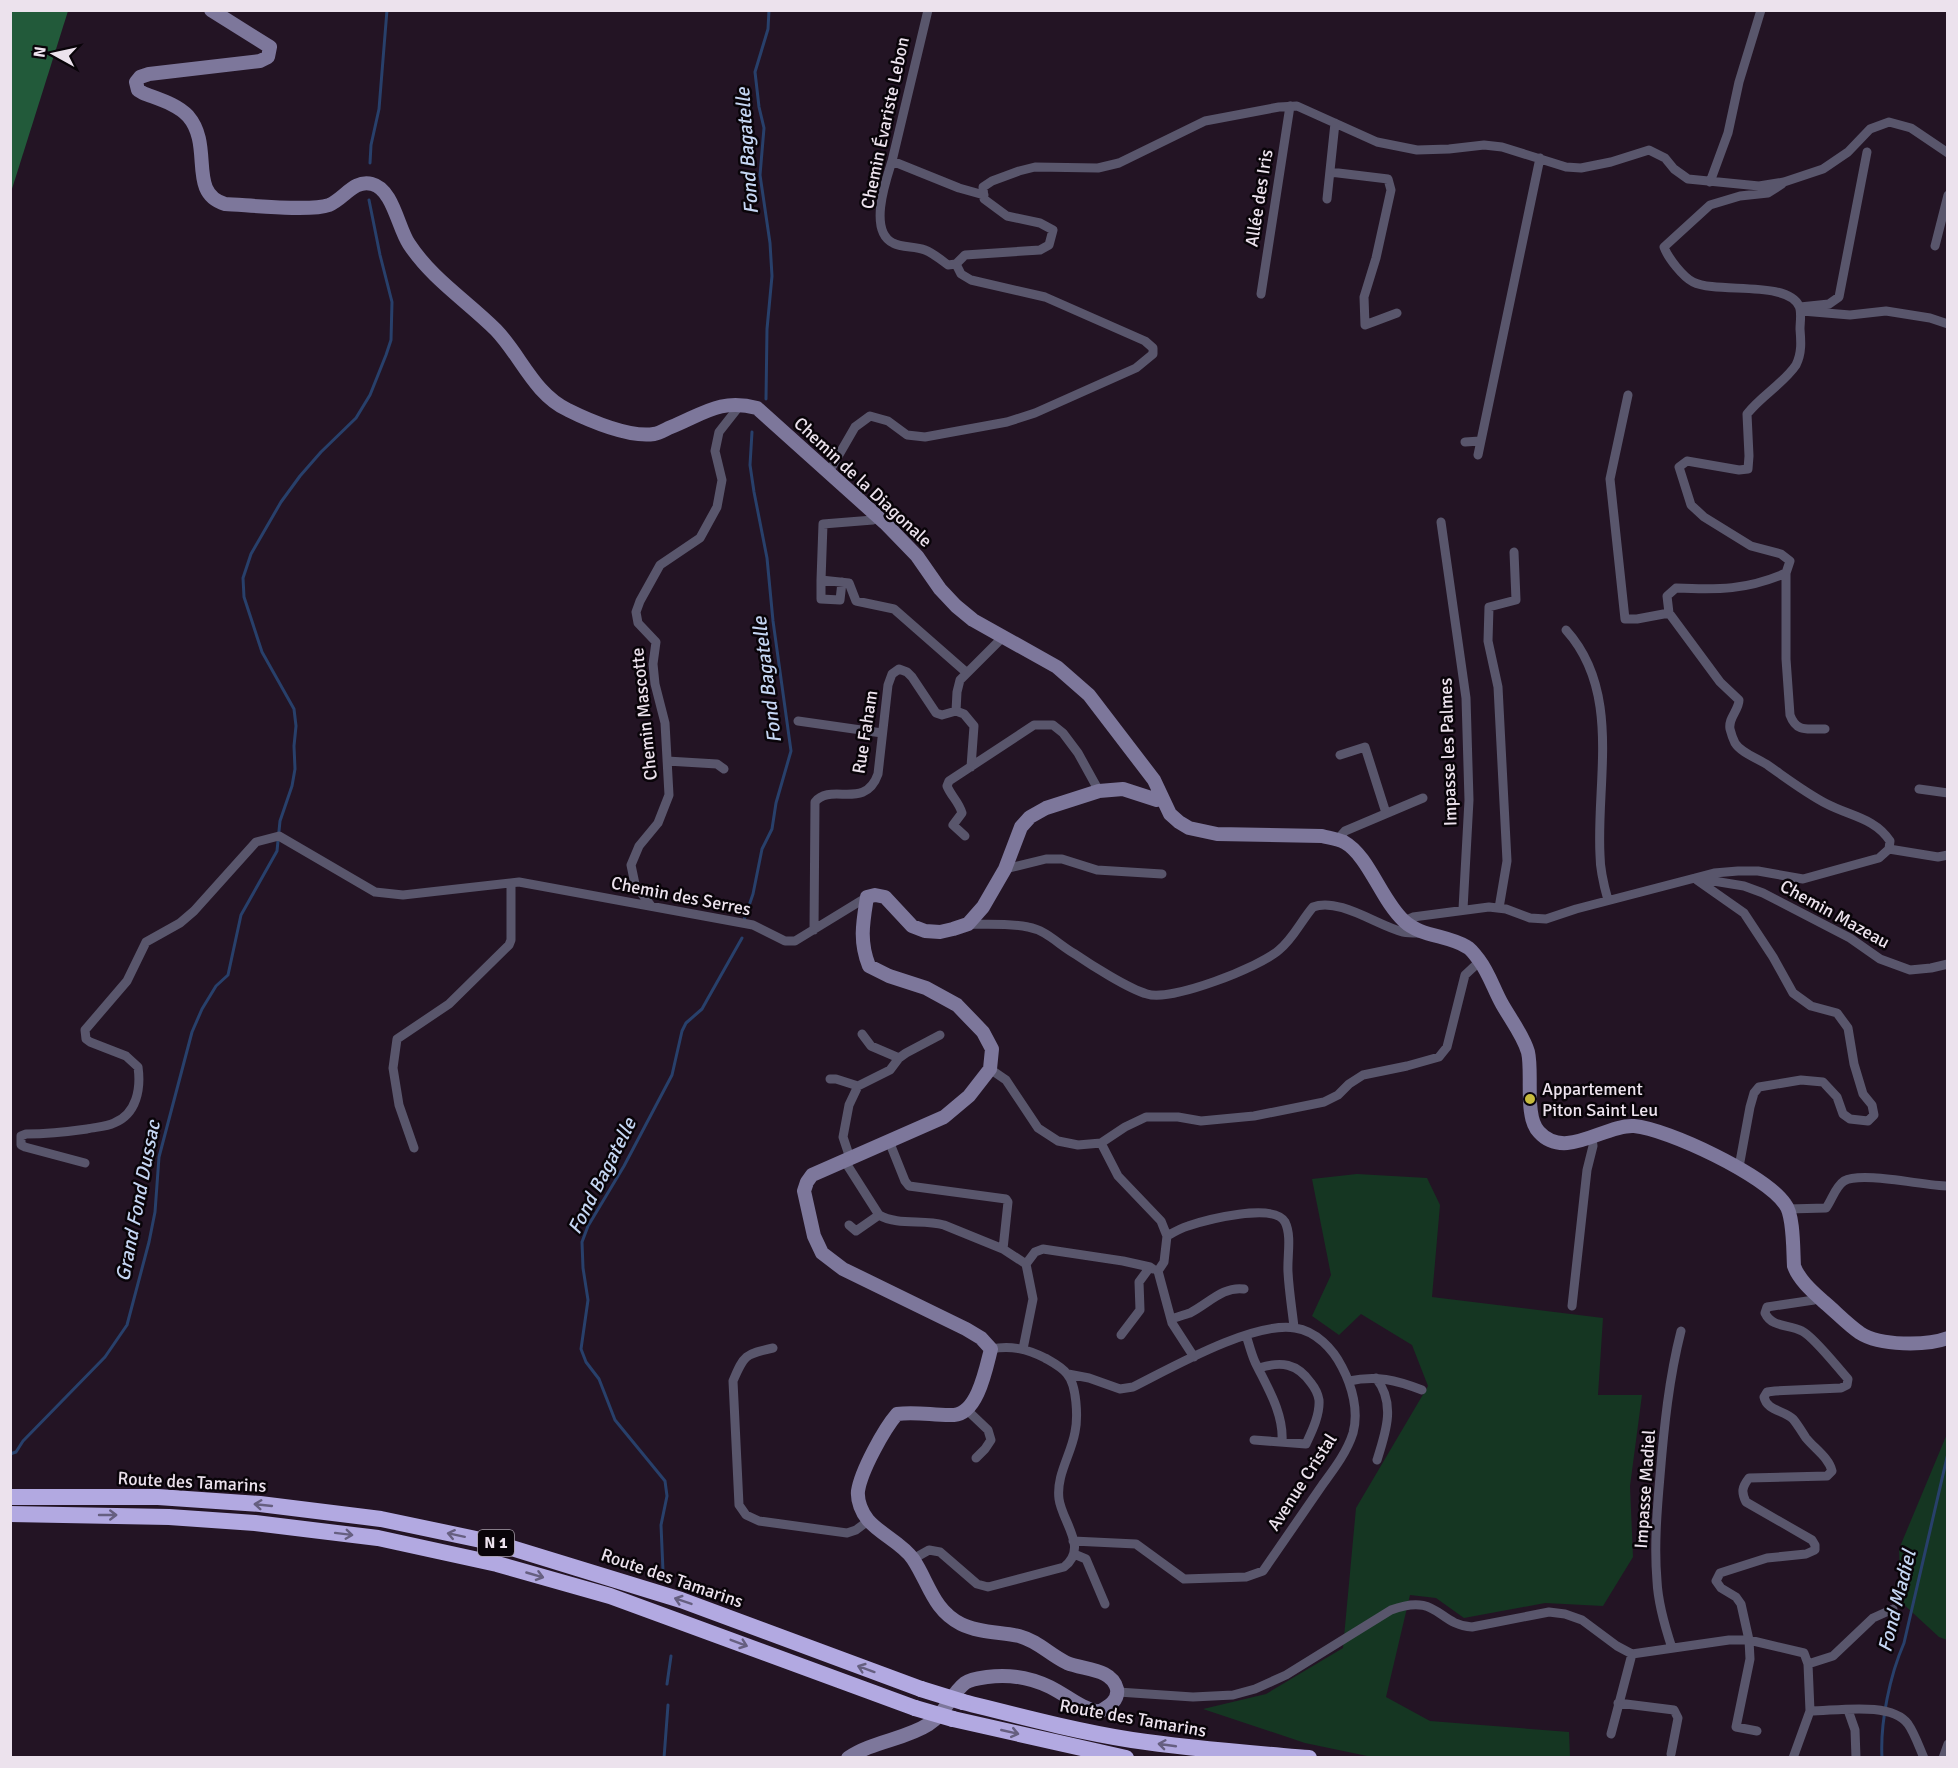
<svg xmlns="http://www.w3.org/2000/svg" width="1958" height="1768" font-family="Signika,sans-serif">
<rect width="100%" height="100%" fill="#231424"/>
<path fill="#153622" d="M1357 1174 1427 1178 1440 1205 1432 1297 1603 1318 1598 1395H1642L1630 1486 1633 1557 1603 1606 1545 1603 1464 1618 1436 1598 1410 1595 1386 1697 1430 1721 1569 1732 1570 1757H1372L1305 1743 1203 1709 1266 1694 1343 1648 1356 1508 1428 1386 1412 1345 1361 1314 1339 1335 1312 1316 1331 1275 1312 1179Z
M1947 1434V1640L1939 1637 1901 1602 1899 1549Z"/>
<path fill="#225a3a" d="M11 10 68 11 11 192 10 11Z"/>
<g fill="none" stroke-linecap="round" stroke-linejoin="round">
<path stroke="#28406b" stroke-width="3" d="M370 163 371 145 379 109 387 10
M766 399 767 329 772 276 770 243 760 175 764 128 759 107 755 72 768 29 769 10
M744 920 753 894 762 849 772 829 776 803 791 751 773 621 767 558 754 492 750 465 752 432
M10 1454 16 1452 23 1441 105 1357 127 1325 149 1242 155 1212 159 1157 192 1032 202 1009 216 986 228 975 241 915 277 851 280 821 292 786 295 769 294 746 296 726 294 709 262 652 244 597 243 578 251 554 281 502 300 476 321 452 356 418 370 395 386 355 391 340 392 302 380 255 369 200
M663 1571 661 1525 667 1496 665 1481 615 1420 599 1379 586 1362 581 1349 588 1300 583 1268 582 1242 588 1226 624 1166 672 1075 682 1031 686 1023 702 1009 707 1000 742 938
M667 1684 671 1656
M664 1758 668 1705
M1882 1758C1880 1722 1890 1675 1904 1643L1948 1453"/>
<path stroke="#59566c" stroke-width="9" d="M928 10 892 161C886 180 868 231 893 243 902 248 915 246 925 250 933 253 940 259 948 265L956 264
M892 161 959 188 984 195
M1330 172 1388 179 1391 190 1376 258 1364 297 1365 325 1397 313
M1710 182 1728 133 1739 82 1761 10
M1327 199 1335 123
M1935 246 1948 195
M1261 294 1290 106
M1800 307 1829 304 1839 297 1867 152
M1802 311 1850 315 1886 311 1930 318 1948 324
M1628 395 1610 479 1625 619H1637L1669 613
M1465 442 1480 441
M1478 455 1540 158
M829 472 855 427 870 416 888 421 907 435 925 437 1007 422 1035 413 1136 368 1153 354V348L1145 341 1045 297 971 280 961 274 956 264 965 255 1040 250 1049 245 1053 230 1040 223 1007 216 984 199 983 187 992 181 1019 171 1035 167 1098 168 1119 163 1205 121 1279 107 1297 106 1377 142 1417 150 1449 149 1484 145 1502 147 1566 167 1581 168 1611 162 1649 150 1665 158 1674 169 1688 179 1759 186 1784 182 1823 169 1848 152 1870 129 1889 122 1911 128 1948 153
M878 517 873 520 823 524 821 580 849 583 856 601 894 609 967 673
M1441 522 1466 698 1469 800 1463 909
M1786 573V659L1790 715C1797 734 1809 728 1825 729
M821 580V599L840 600 842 582
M1566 630C1622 692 1596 781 1600 855 1600 871 1604 886 1608 900
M956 711 964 714 974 726 971 767
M798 721 882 733
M1340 755 1365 747 1386 813
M667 761 717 764 724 769
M1919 789 1948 793
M965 836 953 825 962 813C959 802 951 796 947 786L949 781 1034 725H1053L1063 733 1078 753 1099 791
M1338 839 1345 831 1423 798
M1889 849 1938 857 1948 855
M1005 869 1046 859H1062L1097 870 1162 874
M1695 878 1714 873 1738 871H1758L1803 879 1879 858 1889 849 1890 841C1875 818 1850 816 1827 804 1806 793 1789 780 1769 766 1759 759 1741 753 1735 743 1733 739 1731 733 1730 729 1728 718 1739 710 1739 700L1720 682 1669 613 1667 596 1676 588C1718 590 1747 590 1786 573L1790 561 1781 554 1751 546 1704 517 1691 505 1679 467 1687 461 1739 470 1748 469 1749 456 1747 414C1761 396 1784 383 1796 365 1802 353 1801 341 1800 329 1800 322 1802 312 1799 306 1787 280 1717 294 1693 282 1683 277 1668 258 1664 247L1710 205 1740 196 1768 193 1782 184
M1697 880 1744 913 1773 957 1793 993 1811 1006 1837 1013 1848 1028 1854 1064 1863 1094 1872 1105 1874 1115 1868 1121 1850 1119 1843 1114 1837 1097 1823 1082 1801 1080 1759 1087 1754 1093 1750 1107 1739 1167
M651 906 635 884 631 865 639 846 658 823 669 795 665 723 655 684 653 664 656 642 638 623 636 612 640 601 660 565 700 538 717 507 722 480 715 451 719 432 741 404
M1499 908 1507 861 1498 687 1488 641 1489 607 1516 600 1514 552
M1404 921 1413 917 1489 907 1506 909 1530 918 1546 919 1576 909 1695 878 1744 886 1763 893 1850 938 1880 959 1910 970 1931 968 1948 964
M968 924C987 925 1009 923 1028 927 1046 930 1059 945 1075 954 1091 965 1129 989 1147 994 1171 1002 1260 967 1279 950 1293 939 1301 921 1313 907 1339 897 1378 926 1403 932 1408 933 1413 933 1418 933
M814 930 815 802C831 782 865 811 878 774L888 685 892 674 899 669 907 672 912 677 936 713 942 715 956 711 957 692 960 680 1004 636
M862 1034 871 1046 899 1058
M990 1069 1006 1080 1038 1128 1058 1141 1078 1145 1101 1143 1125 1127 1146 1117H1178L1201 1121 1254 1116 1324 1102 1338 1095 1349 1084 1363 1075 1407 1066 1439 1057 1447 1047 1465 975 1480 961
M830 1079H836L858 1086
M889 1141 905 1181 909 1186 1006 1199 1008 1202 1003 1249
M1101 1143 1118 1176 1161 1221 1167 1236 1164 1262 1158 1271
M414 1148 399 1105 393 1068 397 1039 449 1004 509 945 511 940V883
M850 1158 843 1137 849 1105 858 1086 890 1070 899 1058 906 1053 940 1035
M844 1160 879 1215C898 1226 923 1219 944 1225L1003 1249 1026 1264 1033 1299 1023 1349
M85 1163 25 1147 21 1145V1136L26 1134C47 1134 66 1132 87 1129 95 1127 106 1127 114 1123 137 1114 141 1088 138 1067L126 1056 90 1042 86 1039 85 1030 127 981 146 942 180 923 194 911 256 842 279 836 375 892 403 895 519 882 753 925 785 941H795L867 897
M1788 1209 1826 1208C1832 1200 1835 1187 1844 1181 1862 1171 1924 1186 1948 1186
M849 1225 856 1231 879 1215
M1167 1236C1174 1232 1181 1228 1188 1226 1206 1220 1274 1202 1285 1222 1292 1236 1287 1257 1288 1272 1289 1291 1292 1309 1294 1327
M1026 1264 1035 1252 1043 1249 1123 1261 1150 1267
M1158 1271 1172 1323 1194 1357
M1572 1306 1587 1170 1593 1146 1592 1138
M1171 1319C1177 1317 1184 1315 1190 1313 1208 1304 1223 1286 1244 1289
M1121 1335 1140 1310 1139 1282 1150 1267 1153 1269
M1246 1335C1249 1344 1251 1353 1255 1362 1267 1387 1284 1413 1282 1442
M773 1348C745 1354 744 1355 733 1381L739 1505 746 1515 759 1521 847 1533 856 1530 868 1521
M1068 1374 1089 1378 1120 1389 1133 1387C1171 1368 1253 1321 1295 1328 1316 1331 1333 1349 1342 1367 1352 1386 1359 1411 1353 1433 1347 1452 1334 1469 1323 1484 1303 1513 1283 1542 1263 1571L1246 1577 1184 1579 1136 1544 1073 1541
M1376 1378C1396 1403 1386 1432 1377 1460
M1349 1381C1376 1375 1396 1380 1422 1390
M967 1410 988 1430 991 1440 985 1449 976 1458
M1254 1440 1306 1444C1312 1431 1320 1415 1319 1400 1318 1394 1315 1388 1311 1383 1297 1363 1281 1361 1259 1368
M1074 1554 1086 1559 1105 1604
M913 1559 929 1550 940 1552 977 1584 988 1587 1064 1567C1089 1548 1062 1522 1059 1499 1056 1475 1071 1455 1075 1432 1078 1418 1077 1385 1067 1374 1062 1367 1052 1362 1045 1358 1027 1349 1011 1345 991 1349
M1672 1648C1665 1627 1658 1603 1657 1581 1654 1547 1657 1510 1660 1476 1664 1427 1669 1378 1681 1331
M1118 1692 1193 1697 1233 1695 1255 1689 1286 1675 1391 1610C1439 1592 1437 1625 1472 1627L1549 1612 1565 1614 1582 1620 1617 1646 1632 1654 1729 1640H1749L1804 1653 1808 1664
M1618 1703 1674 1710 1678 1718 1671 1754
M1848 1710 1855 1730 1856 1758
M1810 1711C1836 1711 1891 1701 1908 1724 1915 1734 1919 1747 1924 1758
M1757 1731 1736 1727 1750 1659 1749 1640 1741 1604 1736 1597 1721 1588 1716 1581 1720 1573 1767 1558 1806 1554 1815 1550V1545L1812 1540 1746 1502C1741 1492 1742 1487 1749 1478L1827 1476 1832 1471C1829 1458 1815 1449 1806 1438 1802 1432 1798 1425 1793 1419 1784 1410 1767 1411 1764 1397L1767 1392 1775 1391 1841 1388 1847 1385 1848 1379C1838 1368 1814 1337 1802 1331 1789 1324 1772 1328 1765 1313L1767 1307 1814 1300 1818 1296
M1611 1734 1632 1654
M1793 1758 1810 1711 1808 1664 1833 1656 1873 1618 1893 1609
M1943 1758 1948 1744"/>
<path stroke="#7d779b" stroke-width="14" d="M211 10 270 47 268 57 260 61 149 74 140 77 136 82 138 90 143 93C158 99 177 104 188 116 214 146 187 193 225 204 248 205 310 212 329 205 344 199 354 179 372 184 393 189 398 228 409 244 432 279 467 301 496 330 521 356 534 394 568 410 590 421 630 438 654 434 660 433 666 429 671 427 703 414 721 398 757 408L885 523 917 556 940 589 956 606 973 620 1057 667 1089 695 1154 780 1170 814 1179 822 1189 828 1217 834 1322 836C1330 838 1337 839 1344 842 1369 856 1381 900 1404 921 1421 937 1448 935 1467 947 1471 949 1476 956 1479 960 1489 973 1494 990 1502 1004 1511 1020 1523 1035 1528 1052 1533 1073 1524 1117 1539 1132 1565 1161 1605 1124 1634 1126 1668 1129 1765 1175 1785 1204 1794 1215 1793 1251 1794 1266 1799 1280 1813 1292 1824 1302 1836 1312 1847 1324 1860 1333 1880 1346 1926 1346 1948 1338
M848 1758C873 1741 904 1740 929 1724 944 1715 951 1694 965 1683 971 1679 980 1678 987 1677 1008 1674 1031 1678 1050 1687 1068 1696 1080 1708 1099 1712 1108 1707 1119 1701 1117 1689 1112 1668 1084 1670 1067 1663 1050 1655 1038 1641 1019 1636 1001 1632 979 1633 961 1624 933 1610 929 1583 913 1559 902 1543 881 1535 868 1520 862 1513 857 1501 858 1491 861 1471 884 1429 897 1414 917 1411 935 1416 954 1415 978 1413 986 1368 991 1349L981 1338 966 1329 843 1269 822 1253 814 1236 804 1191 807 1182 812 1175 944 1117 969 1096 990 1069 992 1049 983 1032 957 1005 926 988 889 976 869 966C859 941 863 922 867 897L875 895 885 897 912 926 925 931 940 932 953 929 968 924 983 907 1005 869 1021 827 1030 817 1046 808 1099 791 1123 789 1157 800 1162 799"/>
<path stroke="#b2a9e1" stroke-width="16" d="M10 1497H158L260 1504 381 1519 495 1543 681 1600 921 1689
M10 1514 169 1517 255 1523 378 1538 497 1564 610 1596 915 1708
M963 1702C1019 1716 1075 1731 1132 1740 1191 1749 1249 1753 1309 1758
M953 1719 1126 1758"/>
<path stroke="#b2a9e1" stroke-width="16" d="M921 1689 963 1702
M915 1708 953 1719"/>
</g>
<defs><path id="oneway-shaft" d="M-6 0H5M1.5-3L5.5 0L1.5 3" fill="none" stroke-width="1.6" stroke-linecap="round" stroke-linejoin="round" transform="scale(1.5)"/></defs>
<g stroke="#665f80">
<use href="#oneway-shaft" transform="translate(263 1505) rotate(-174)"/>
<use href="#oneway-shaft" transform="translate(108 1515)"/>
<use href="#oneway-shaft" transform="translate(344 1534) rotate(7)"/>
<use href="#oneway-shaft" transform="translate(456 1535) rotate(-168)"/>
<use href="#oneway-shaft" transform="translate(535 1575) rotate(16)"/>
<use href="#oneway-shaft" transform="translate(683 1601) rotate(-161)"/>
<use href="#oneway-shaft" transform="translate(739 1643) rotate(21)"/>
<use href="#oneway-shaft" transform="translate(866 1669) rotate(-160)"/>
<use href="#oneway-shaft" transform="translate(1010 1732) rotate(13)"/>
<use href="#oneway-shaft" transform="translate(1167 1745) rotate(-172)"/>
</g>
<circle fill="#c7bb3c" stroke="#090409" stroke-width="2" cx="1530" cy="1099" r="6"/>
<g text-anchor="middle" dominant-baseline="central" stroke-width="5" stroke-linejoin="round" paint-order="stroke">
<rect fill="#090409" stroke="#a89fa9" stroke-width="1.5" x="478" y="1530" width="36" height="26" rx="4.5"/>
<g font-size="16" font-weight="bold" fill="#ece2ed">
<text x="496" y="1543">N 1</text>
</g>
<g font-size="18" fill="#ece2ed" stroke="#090409">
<text transform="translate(885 123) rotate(-78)">Chemin Évariste Lebon</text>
<text transform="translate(1259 198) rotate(-81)">Allée des Iris</text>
<text transform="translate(863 482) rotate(43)">Chemin de la Diagonale</text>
<text transform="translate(644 714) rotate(-96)">Chemin Mascotte</text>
<text transform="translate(865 732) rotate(-81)">Rue Faham</text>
<text transform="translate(1448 752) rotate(-92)">Impasse les Palmes</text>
<text transform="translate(681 896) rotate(11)">Chemin des Serres</text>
<text transform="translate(1835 914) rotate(29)">Chemin Mazeau</text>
<text transform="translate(192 1482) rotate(3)">Route des Tamarins</text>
<text transform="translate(1302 1482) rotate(-57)">Avenue Cristal</text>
<text transform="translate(1645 1489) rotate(-86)">Impasse Madiel</text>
<text transform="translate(672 1578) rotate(19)">Route des Tamarins</text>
<text transform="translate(1133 1718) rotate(10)">Route des Tamarins</text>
</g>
<g font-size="18" fill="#ece2ed" stroke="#090409" text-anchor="start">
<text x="1542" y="1089">Appartement<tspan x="1542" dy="21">Piton Saint Leu</tspan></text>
</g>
<g font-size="20" font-style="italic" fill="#c5d6f3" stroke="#090409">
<text transform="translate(747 151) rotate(-94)">Fond Bagatelle</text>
<text transform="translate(767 680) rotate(-97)">Fond Bagatelle</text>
<text transform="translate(602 1176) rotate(-63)">Fond Bagatelle</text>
<text transform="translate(138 1201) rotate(-79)">Grand Fond Dussac</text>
<text transform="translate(1897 1601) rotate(-76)">Fond Madiel</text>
</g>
</g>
<rect width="1958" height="1768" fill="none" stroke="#ece2ed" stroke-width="24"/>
<g transform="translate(54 54) rotate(278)" stroke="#090409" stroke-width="4.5" paint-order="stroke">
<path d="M0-4.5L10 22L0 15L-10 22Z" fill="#ece2ed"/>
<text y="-9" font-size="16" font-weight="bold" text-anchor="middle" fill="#ece2ed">N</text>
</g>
</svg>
